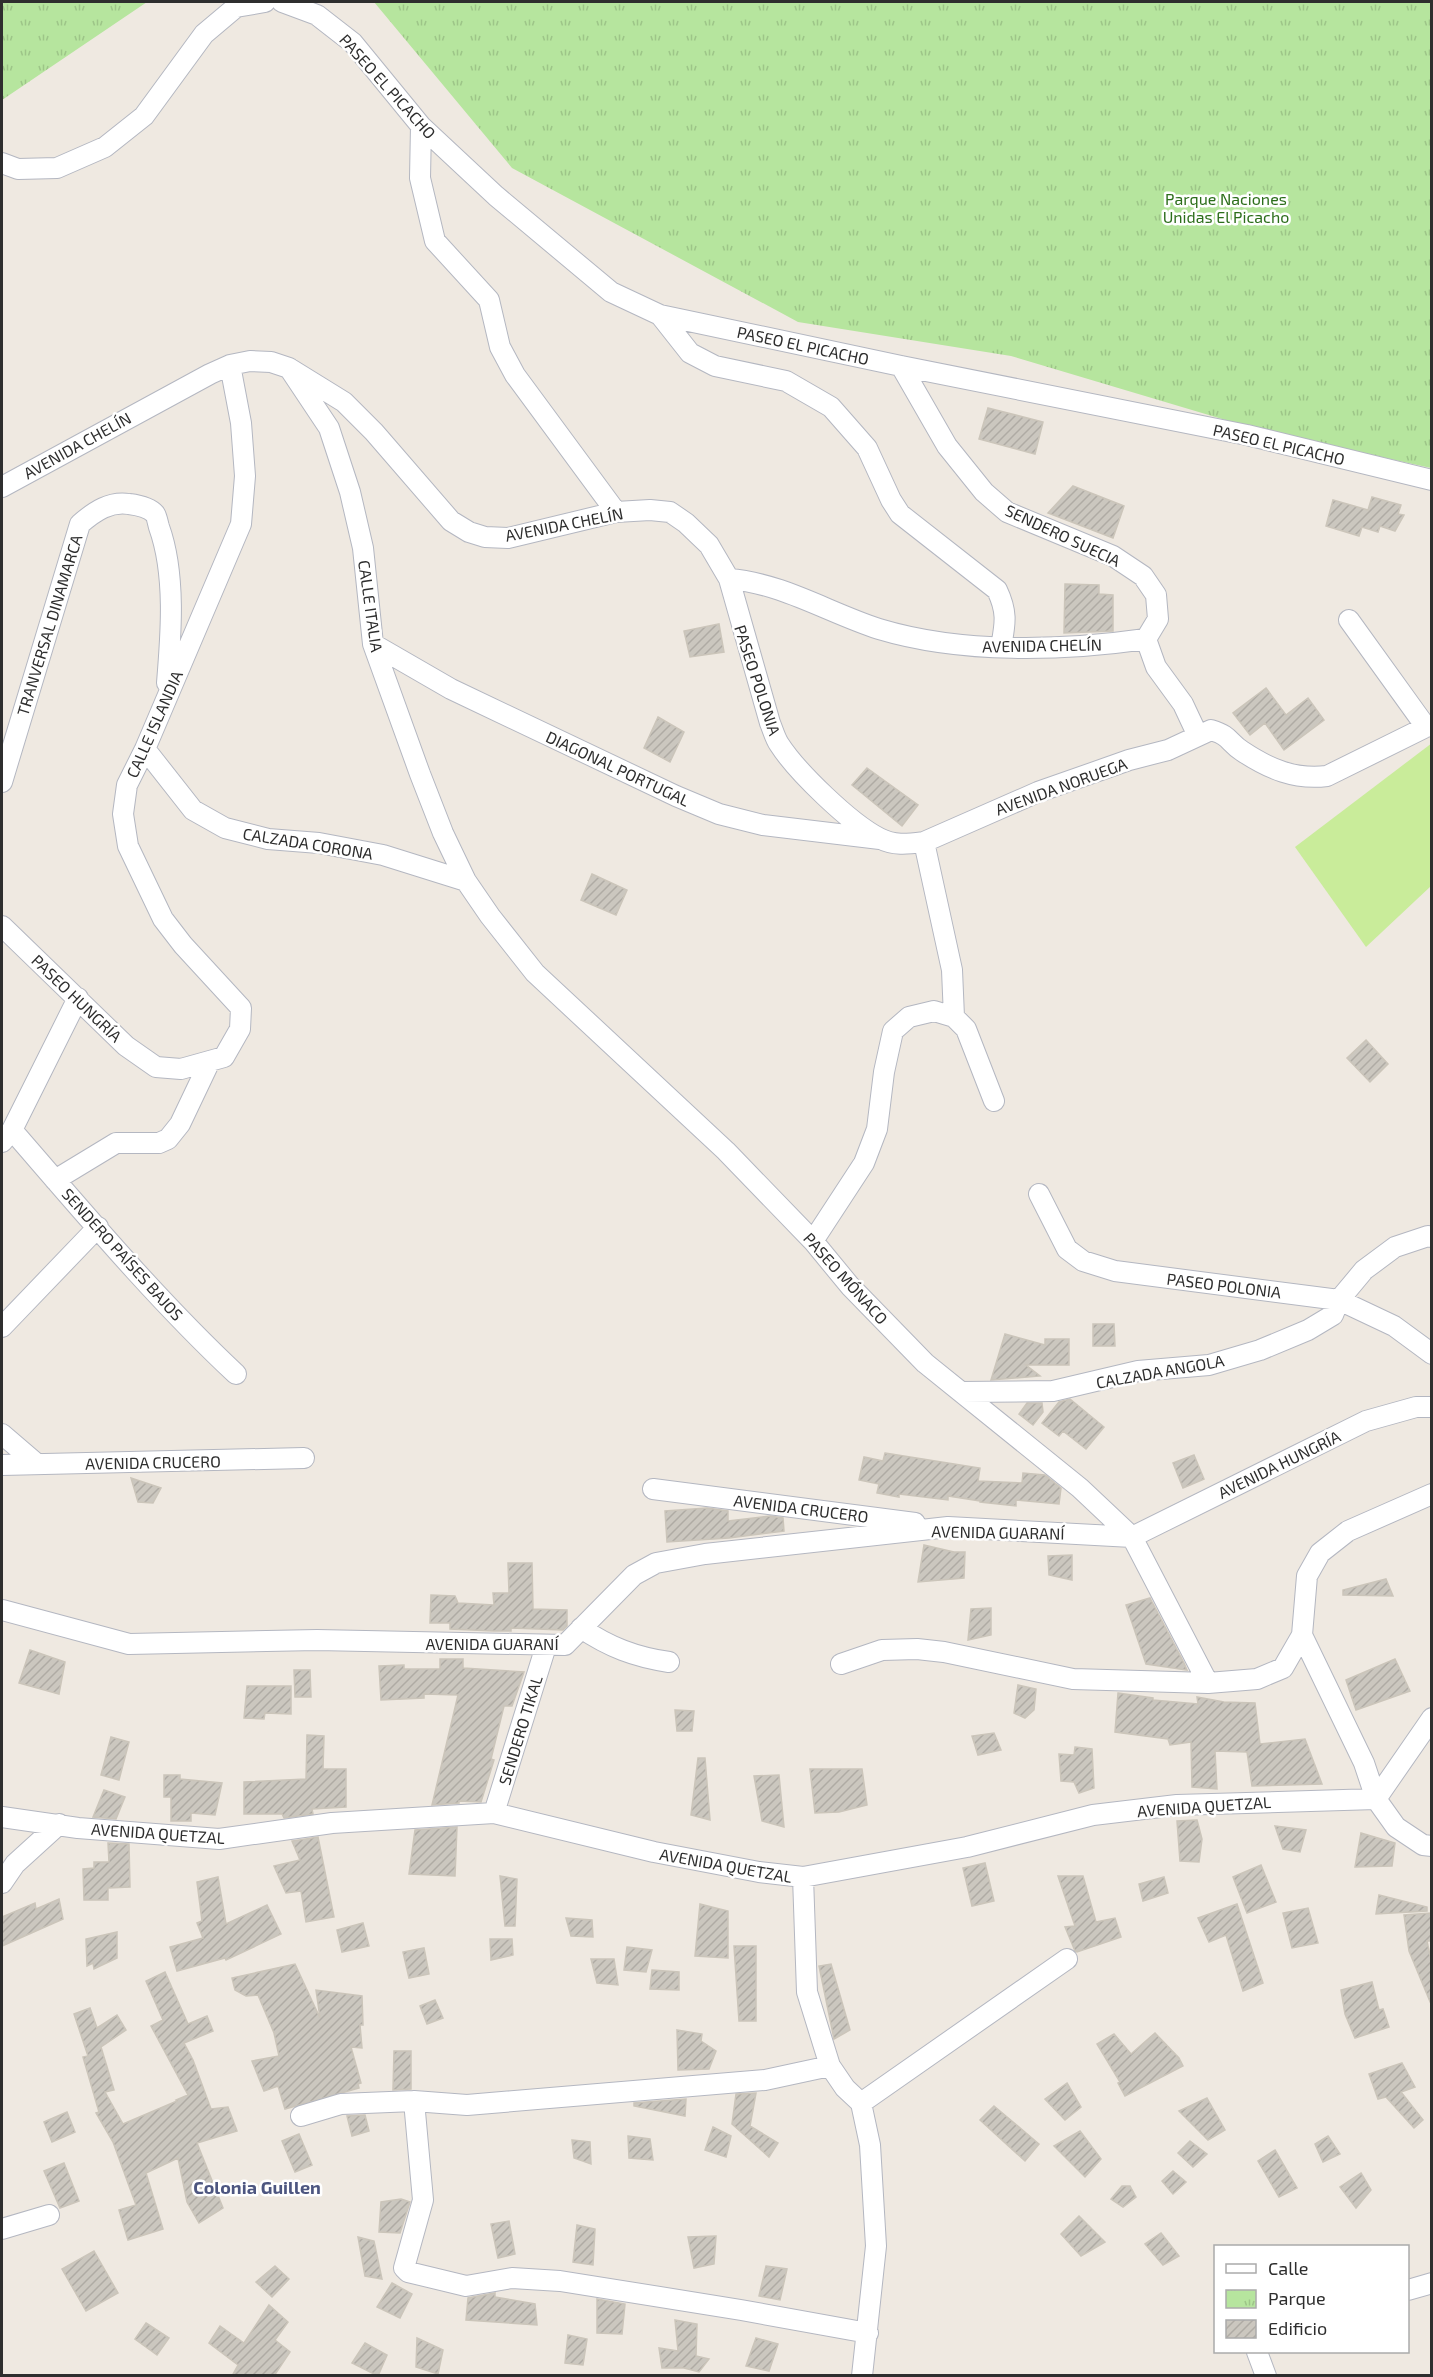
<svg xmlns="http://www.w3.org/2000/svg" width="1433" height="2377" font-family="'Exo 2',sans-serif">
<defs>
<pattern id="park-tufts" width="24" height="20" patternUnits="userSpaceOnUse" patternTransform="scale(1.5)"><rect width="24" height="20" fill="#b6e59e"/><path d="M3 7l-1-3M5 7V3M7 7l1-3M15 17l-1-3M17 17v-4M19 17l1-3" fill="none" stroke="#9dc588"/></pattern>
<pattern id="building-hatch" width="6" height="6" patternUnits="userSpaceOnUse" patternTransform="scale(1.5)"><rect width="6" height="6" fill="#cbc7bf"/><path d="M-1 1l2-2M0 6l6-6M5 7l2-2" fill="none" stroke="#afaba4"/></pattern>
</defs>
<rect width="100%" height="100%" fill="#efe9e1"/>
<path fill="url(#park-tufts)" d="M2 2H147L2 100Z
M374 2H1431V468L1259 430 1011 356 798 322 512 168Z"/>
<path fill="#c9ec9a" d="M1432 743 1431 886 1366 947 1295 847Z"/>
<path fill="url(#building-hatch)" stroke="#cbc5ba" stroke-width="1.5" d="M988 408 1043 422 1035 454 979 439Z
M1073 486 1124 506 1113 538 1048 513Z
M1372 497 1401 505 1398 514 1404 515 1395 531 1380 526 1378 532 1362 527 1359 536 1326 526 1333 500 1368 510Z
M1065 584 1099 585V594L1113 595V631L1064 633Z
M719 624 724 652 690 657 684 631Z
M1266 688 1286 715 1308 698 1324 720 1284 750 1265 723 1250 735 1233 713Z
M658 717 684 732 670 762 644 748Z
M867 768 918 805 902 826 852 785Z
M592 874 627 890 616 915 581 900Z
M1366 1040 1388 1064 1370 1082 1347 1058Z
M1093 1324H1114L1115 1346H1093Z
M1005 1334 1045 1345V1339H1069V1365H1026L1040 1376 991 1380Z
M1070 1399 1104 1427 1086 1449 1063 1431 1059 1436 1042 1423 1059 1402Z
M1027 1403H1042L1043 1412 1033 1425 1019 1414Z
M885 1453 980 1468 978 1481 1022 1483 1023 1473 1045 1475 1061 1488 1059 1504 1016 1500V1506L980 1502V1501L948 1496V1500L899 1494V1497L877 1493 879 1484 859 1480 864 1457 883 1461Z
M1194 1455 1204 1479 1183 1488 1173 1463Z
M131 1478 161 1488 153 1503 138 1502Z
M707 1508 728 1511V1521L770 1516 783 1518 784 1531 729 1538 667 1542 665 1511Z
M924 1545 954 1552H965L964 1578 918 1582Z
M1072 1555V1580L1049 1575 1048 1556Z
M508 1563H532L533 1609 567 1610V1626L563 1630 511 1628V1631H494L450 1629V1623H430L431 1595 455 1596 458 1603 494 1605 493 1593H509Z
M1386 1579 1393 1596 1343 1595V1590Z
M1150 1598 1184 1663 1187 1670 1146 1664 1126 1605Z
M991 1608V1635L968 1640 971 1609Z
M30 1650 65 1662 59 1694 19 1683Z
M440 1659H463V1668L524 1672 512 1706H504L491 1759 494 1760 481 1802 459 1801V1803L432 1805 458 1695 424 1694V1698L381 1700 379 1666 404 1665V1669H440Z
M1395 1659 1410 1691 1356 1710 1346 1680Z
M294 1670H310L311 1697H295Z
M1018 1685 1036 1689 1034 1710 1025 1718 1014 1713Z
M247 1686H291V1714L265 1713 264 1719 244 1718Z
M1118 1693 1153 1698V1700L1198 1704 1197 1697 1224 1702 1255 1703 1260 1744 1305 1739 1322 1784 1252 1786 1247 1752 1215 1751 1217 1789 1192 1787 1191 1742 1170 1745 1168 1739 1115 1732Z
M675 1710 694 1711 692 1731H677Z
M994 1733 1001 1750 978 1755 972 1736Z
M307 1735 324 1736 323 1769H346V1807L312 1809 313 1814 284 1818 282 1814H244V1782L306 1779Z
M111 1737 129 1742 119 1780 101 1775Z
M1075 1747 1092 1749 1094 1788 1079 1793 1074 1782 1061 1781 1059 1754 1074 1755Z
M698 1758H705L710 1820 691 1815Z
M810 1769H862L867 1805 839 1812 815 1813Z
M164 1775H180V1779L222 1783 215 1815 191 1813V1821H171V1797H164Z
M779 1775 784 1827 762 1821 754 1776Z
M104 1790 125 1797 116 1819 93 1817Z
M1197 1820 1202 1839 1199 1862 1180 1861 1177 1821Z
M1275 1826 1306 1830 1300 1852 1283 1849Z
M457 1827 455 1876 409 1874 415 1830Z
M1361 1833 1395 1843 1392 1866 1355 1867Z
M318 1837 334 1917 306 1922 301 1891 286 1893 274 1866 300 1860 292 1841Z
M108 1843 129 1844 130 1887 108 1888V1900H84L83 1869 94 1868V1862H109Z
M985 1863 994 1901 972 1906 963 1868Z
M1261 1865 1276 1902 1247 1913 1233 1877Z
M500 1876 517 1879 515 1926H505Z
M1058 1876H1083L1096 1922 1115 1918 1121 1937 1077 1952 1075 1951 1065 1927 1075 1926Z
M218 1877 226 1924 267 1905 281 1934 226 1960 225 1958 177 1971 170 1947 203 1938 197 1923 202 1921 197 1882Z
M1164 1877 1168 1893 1143 1901 1139 1884Z
M1379 1895 1427 1907V1911L1376 1914Z
M59 1899 63 1919 2 1946V1917L35 1903 36 1909Z
M700 1904 728 1911V1958L695 1956Z
M1237 1904 1263 1983 1243 1991 1226 1935 1209 1942 1198 1918Z
M1308 1908 1318 1943 1292 1948 1283 1913Z
M1431 1913V1941H1427L1431 1960V2004L1409 1951 1404 1915Z
M566 1918 592 1920 593 1937 571 1936Z
M363 1923 369 1946 342 1952 337 1930Z
M117 1932V1958L94 1969 93 1963 87 1966 86 1939Z
M490 1939H512L513 1955 491 1960Z
M734 1946H756V2021H739Z
M627 1947 652 1950 646 1972 624 1970Z
M424 1948 429 1974 409 1978 403 1952Z
M591 1959H614L618 1985 597 1983Z
M295 1964 320 2018 316 1990 362 1996 363 2025H360L362 2048 351 2047 361 2083 358 2084 359 2088 285 2109 278 2086 264 2091 252 2061 279 2056 274 2033 258 1995 246 1996 235 1990 232 1978Z
M831 1964 850 2030 834 2039 819 1966Z
M652 1970 679 1972V1990L650 1989Z
M165 1972 188 2024 207 2016 213 2031 184 2043 193 2060 211 2109 228 2107 237 2131 197 2143 223 2208 199 2223 187 2202 178 2158 146 2173 163 2229 128 2240 119 2210 136 2205 113 2142 96 2113 99 2112 83 2057 88 2056 74 2014 90 2008 97 2028 117 2015 126 2030 101 2047 114 2090 105 2092 123 2124 177 2101 176 2100 188 2095 151 2026 163 2020 146 1981Z
M1372 1982 1379 2010 1383 2009 1389 2027 1355 2038 1345 2014 1341 1990Z
M435 2000 443 2018 427 2024 420 2006Z
M677 2030 702 2034 701 2041 716 2051 709 2069 678 2070Z
M1155 2033 1179 2058 1183 2066 1125 2096 1118 2083 1120 2082 1097 2044 1114 2034 1131 2054Z
M394 2051H411V2089L393 2090Z
M1402 2063 1415 2087 1401 2092 1423 2120 1414 2128 1386 2097 1378 2099 1369 2074Z
M1067 2083 1081 2107 1065 2120 1045 2099Z
M756 2093 750 2126 778 2143 769 2157 732 2124 736 2094Z
M1207 2098 1225 2130 1208 2140 1179 2111Z
M686 2099 685 2116 634 2106V2103Z
M994 2106 1039 2144 1025 2161 980 2120Z
M67 2112 75 2132 52 2142 44 2122Z
M365 2115 369 2131 352 2136 347 2116Z
M713 2127 731 2136 726 2157 705 2150Z
M1080 2131 1101 2159 1085 2177 1054 2146Z
M299 2134 312 2165 295 2172 282 2141Z
M628 2136 650 2139 653 2160 629 2158Z
M1328 2136 1340 2154 1323 2162 1315 2144Z
M572 2140 590 2142 591 2164 574 2158Z
M1190 2141 1207 2154 1193 2167 1178 2153Z
M1275 2150 1297 2188 1279 2197 1258 2161Z
M64 2163 79 2201 60 2208 44 2171Z
M1173 2171 1186 2182 1173 2194 1162 2181Z
M1361 2173 1371 2190 1356 2208 1340 2187Z
M1122 2186H1130L1136 2197 1123 2207 1111 2199Z
M401 2199 410 2202 400 2233 379 2232 381 2202Z
M1079 2216 1105 2242 1081 2256 1061 2234Z
M509 2221 515 2254 498 2258 491 2224Z
M577 2225 595 2229 593 2265 573 2262Z
M1161 2233 1179 2256 1163 2265 1145 2244Z
M716 2236 714 2264 694 2268 688 2237Z
M358 2237 374 2241 382 2279 365 2276Z
M94 2251 118 2293 86 2311 62 2269Z
M275 2266 289 2279 272 2297 256 2282Z
M766 2266 787 2269 780 2300 759 2296Z
M392 2283 412 2294 400 2318 377 2307Z
M495 2293V2297L535 2304 537 2325 466 2320 468 2298Z
M597 2299 625 2304 622 2334 597 2333Z
M269 2305 288 2322 275 2340 290 2352 274 2376H232L238 2365 209 2343 220 2326 244 2343Z
M675 2320 697 2324 696 2356 709 2359 699 2372 684 2368H662L659 2348 678 2351Z
M146 2323 169 2338 157 2355 135 2339Z
M568 2335 587 2339 583 2365 565 2363Z
M417 2338 443 2350 438 2374 416 2367Z
M756 2338 778 2344 769 2371 746 2366Z
M365 2343 387 2355 378 2376 352 2363Z"/>
<g fill="none" stroke-linecap="round" stroke-linejoin="round">
<defs>
<path id="minor" d="M282 2 317 15 353 43 421 126 496 196 611 292 660 315 901 366 1247 435 1432 480
M421 126 420 178 435 241 489 300 500 347 515 375 616 512
M2 163 18 169 57 168 105 147 144 116 204 34 236 7 265 2
M660 315 690 353 715 366 786 381 831 407 867 448 891 500 900 514 997 590C1008 613 1005 624 1001 647
M901 366 947 446 984 492 1007 512 1113 556 1143 576 1156 595 1158 619 1146 639
M289 368 329 428 350 492 363 548 373 644 420 774 443 833 466 881 490 916 535 973 726 1151 813 1241 850 1286 925 1363 1080 1488 1132 1537 1208 1683
M2 487 210 374 230 365 250 361 271 362 289 368 344 402 374 432 451 521 469 532 485 537 508 538 616 512 650 510 670 512 686 523 709 545 729 579C782 583 829 613 879 629 962 654 1062 651 1146 639
M729 579 770 723C773 730 775 738 779 744 797 772 850 823 879 838 894 846 908 844 924 842L952 970 954 1017
M1349 620 1426 727
M1146 639 1156 667 1183 704 1198 736
M373 644 451 689 676 796 719 814 763 825 880 839
M145 749 193 810 225 828 268 839 319 843 383 855 466 881
M2 782 80 524C95 511 110 501 129 504 137 505 149 507 155 514 157 517 158 524 159 527 176 574 171 635 167 683
M924 842 1038 792 1129 760 1168 750 1211 730C1231 736 1228 742 1242 751 1269 769 1295 780 1327 776L1426 727 1432 726
M2 926 126 1046 156 1067 181 1069 224 1057 240 1029 241 1008 183 945 163 919 128 846 123 814 127 785 145 749 241 524 245 476 241 423 230 365
M12 1130C84 1213 156 1299 236 1374
M2 1142 12 1130 78 998
M55 1180 116 1143H159L168 1139 180 1124 210 1061
M1039 1194 1067 1249 1083 1261 1115 1271 1339 1300 1394 1326 1432 1354
M813 1241 864 1163 877 1129 884 1072 893 1031 909 1017 934 1011 954 1017 966 1029 994 1101
M2 1327 98 1227
M961 1392 1053 1391 1138 1371 1209 1365 1260 1350 1308 1330 1333 1315 1339 1300 1364 1270 1395 1247 1428 1236 1432 1237
M2 1434 37 1464
M2 1465 304 1458
M653 1489 915 1523
M1432 1494 1348 1531 1320 1553 1307 1576 1302 1635 1364 1763 1376 1799 1396 1827 1423 1845 1432 1846
M2 1610 129 1644 317 1640 565 1645 634 1575 656 1563 705 1554 948 1527 1132 1537 1366 1421 1416 1407H1432
M581 1628C609 1647 635 1657 669 1662
M841 1664 882 1650 917 1649 944 1652 1073 1679 1208 1683 1257 1679 1283 1668 1302 1635
M1376 1799 1432 1718
M494 1813 546 1646
M2 1817 78 1828 219 1839 332 1823 494 1813 654 1852 759 1872 803 1877 967 1847 1093 1815 1177 1805 1376 1799
M803 1877 807 1992 830 2066 845 2088 861 2103 870 2145 876 2246 862 2376
M2 1883 15 1864 59 1824
M414 2101 423 2200 404 2268 408 2272 466 2286 512 2278 560 2281 741 2310 868 2333
M861 2103 1067 1959
M301 2116 341 2104 414 2101 467 2105 765 2080 830 2066
M2 2229 49 2215
M1408 2290 1432 2283
M1257 2352 1266 2376"/>
</defs>
<use href="#minor" stroke="#b4b7c1" stroke-width="22"/>
<use href="#minor" stroke="#fff" stroke-width="20"/>
</g>
<g text-anchor="middle" dominant-baseline="central" stroke-width="5" stroke-linejoin="round" paint-order="stroke">
<g font-size="16" fill="#2e2e2e" stroke="#fff">
<text transform="translate(388 86) rotate(48)">PASEO EL PICACHO</text>
<text transform="translate(803 345) rotate(12)">PASEO EL PICACHO</text>
<text transform="translate(1279 444) rotate(13)">PASEO EL PICACHO</text>
<text transform="translate(77 445) rotate(-29)">AVENIDA CHELÍN</text>
<text transform="translate(564 524) rotate(-11)">AVENIDA CHELÍN</text>
<text transform="translate(1063 535) rotate(25)">SENDERO SUECIA</text>
<text transform="translate(371 606) rotate(82)">CALLE ITALIA</text>
<text transform="translate(49 625) rotate(-73)">TRANVERSAL DINAMARCA</text>
<text transform="translate(1042 645) rotate(-1)">AVENIDA CHELÍN</text>
<text transform="translate(758 680) rotate(72)">PASEO POLONIA</text>
<text transform="translate(154 724) rotate(-66)">CALLE ISLANDIA</text>
<text transform="translate(618 768) rotate(25)">DIAGONAL PORTUGAL</text>
<text transform="translate(1061 786) rotate(-20)">AVENIDA NORUEGA</text>
<text transform="translate(308 843) rotate(9)">CALZADA CORONA</text>
<text transform="translate(77 998) rotate(44)">PASEO HUNGRÍA</text>
<text transform="translate(123 1254) rotate(48)">SENDERO PAÍSES BAJOS</text>
<text transform="translate(846 1278) rotate(48)">PASEO MÓNACO</text>
<text transform="translate(1224 1285) rotate(7)">PASEO POLONIA</text>
<text transform="translate(1160 1371) rotate(-10)">CALZADA ANGOLA</text>
<text transform="translate(153 1462) rotate(-1)">AVENIDA CRUCERO</text>
<text transform="translate(1279 1464) rotate(-26)">AVENIDA HUNGRÍA</text>
<text transform="translate(801 1508) rotate(7)">AVENIDA CRUCERO</text>
<text transform="translate(998 1532) rotate(1)">AVENIDA GUARANÍ</text>
<text x="492" y="1643">AVENIDA GUARANÍ</text>
<text transform="translate(520 1730) rotate(-73)">SENDERO TIKAL</text>
<text transform="translate(1204 1806) rotate(-4)">AVENIDA QUETZAL</text>
<text transform="translate(158 1833) rotate(4)">AVENIDA QUETZAL</text>
<text transform="translate(726 1865) rotate(10)">AVENIDA QUETZAL</text>
</g>
<g font-size="16" fill="#2c6e1b" stroke="#fff">
<text x="1226" y="198">Parque Naciones<tspan x="1226" dy="18">Unidas El Picacho</tspan></text>
</g>
<g font-size="18" font-weight="bold" fill="#4d5680" stroke="#fff">
<text x="257" y="2187">Colonia Guillen</text>
</g>
</g>
<rect width="1433" height="2377" fill="none" stroke="#2e2e2e" stroke-width="6"/>
<rect x="1214" y="2245" width="195" height="108" fill="#ffffff" stroke="#ababab" stroke-width="1.5"/>
<rect x="1226" y="2264" width="30" height="9" fill="#ffffff" stroke="#ababab" stroke-width="1.5"/>
<text x="1268" y="2275" font-size="18" fill="#2e2e2e">Calle</text>
<rect x="1226" y="2290" width="30" height="18" fill="url(#park-tufts)" stroke="#ababab" stroke-width="1.5"/>
<text x="1268" y="2305" font-size="18" fill="#2e2e2e">Parque</text>
<rect x="1226" y="2320" width="30" height="18" fill="url(#building-hatch)" stroke="#ababab" stroke-width="1.5"/>
<text x="1268" y="2335" font-size="18" fill="#2e2e2e">Edificio</text>
</svg>
